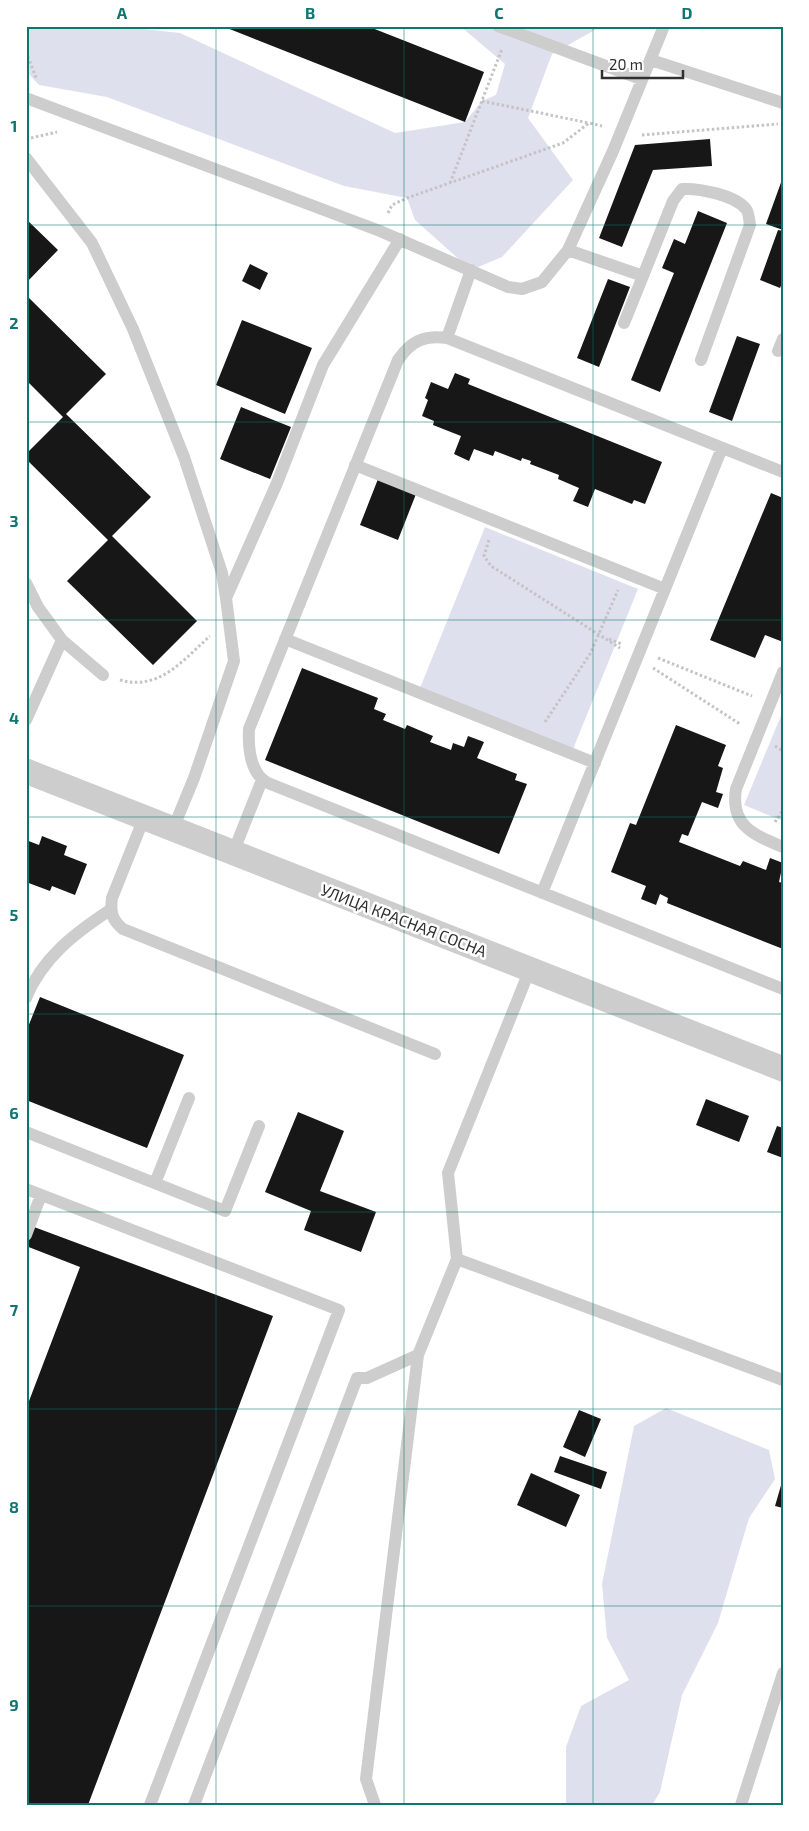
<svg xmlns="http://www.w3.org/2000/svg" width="809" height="1831" font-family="'Exo 2',sans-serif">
<rect width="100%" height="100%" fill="#fff"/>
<path fill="#dee0ee" d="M26 26H115L180 33 395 133 465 122 482 101 496 95 505 64 460 26H602L552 54 528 118 573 180 502 257 471 270 415 220 407 198 344 186 107 97 39 85 26 71Z
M485 527 638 589 573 749 420 688Z
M783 711V821L744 805Z
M666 1408 769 1450 775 1479 749 1518 718 1623 682 1695 660 1792 652 1805H566V1747L581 1706 629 1680 607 1638 602 1584 634 1426Z"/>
<path fill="#171717" d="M222 26H367L484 72 465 122Z
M710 139 712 166 653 170 622 247 599 238 635 145Z
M783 177V230L766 224Z
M698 211 727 223 660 392 631 380 674 273 662 268 674 239 685 244Z
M26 219 58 250 26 283Z
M778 230 783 231V281L780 288 760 280Z
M250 264 268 273 260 290 242 281Z
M608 279 630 287 599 367 577 358Z
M26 295 106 374 66 414 151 497 112 536 197 621 153 665 67 581 108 540 26 459V454L63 417 26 380Z
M242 320 312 348 285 414 216 385Z
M737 336 760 344 732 421 709 412Z
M455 373 470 379 468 384 662 462 645 504 634 500 632 504 595 489 588 507 573 501 579 488 558 479 559 475 530 464 531 461 522 458 521 461 495 451 493 456 474 449 469 461 454 454 461 436 433 425 434 421 422 416 428 400 425 398 431 382 448 389Z
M241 407 291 427 270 479 220 459Z
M378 479 416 494 398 540 360 525Z
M771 493 783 498V583L781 588 783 589V642L765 635 755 658 710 640Z
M302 668 378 698 374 709 386 714 383 720 405 729 407 725 433 736 430 742 451 750 453 743 464 747 468 736 484 742 477 758 517 774 515 780 527 784 499 854 265 760Z
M676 725 726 745 718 766 723 768 716 792 723 794 718 808 702 802 688 836 682 834 679 842 740 866 743 861 766 870 770 858 783 863 779 882 783 883V949L667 903 668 898 660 894 656 905 641 899 646 886 611 872 630 823 636 825Z
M42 836 67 846 64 855 87 864 75 895 52 886 50 891 26 882V840L39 845Z
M40 997 184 1055 147 1148 26 1100V1032Z
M706 1099 749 1116 739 1142 696 1125Z
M298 1112 344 1131 320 1191 376 1212 361 1252 304 1230 311 1211 265 1192Z
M777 1126 783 1128V1158L767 1152Z
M26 1224 273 1316 88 1805H26V1409L80 1267 26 1246Z
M579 1410 601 1419 585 1457 563 1447Z
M560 1456 607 1472 601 1489 554 1472Z
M531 1473 580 1495 566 1527 517 1505Z
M782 1482H783V1508L775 1506Z"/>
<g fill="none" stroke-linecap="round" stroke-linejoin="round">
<path stroke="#c4c4c4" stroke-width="3" stroke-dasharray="2.5 2.5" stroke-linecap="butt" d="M26 52 37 80
M482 101 589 123
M642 135 778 124
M31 138 57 132
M450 183 502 49
M388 213 392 205 407 198 563 143 589 123 602 126
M489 540 484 556 491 566 620 648
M609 639 622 644
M658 658 752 696
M653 668 740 724
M120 680C160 691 183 660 210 636
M545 722 590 654 618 590
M775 746 783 751
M775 822 783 810"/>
<path stroke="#cdcdcd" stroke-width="12" d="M498 26 641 79
M651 60 783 103
M26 98 380 231 508 287 522 289 542 282 568 250 613 151 664 26
M26 158 92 243 133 329 184 457 222 573 226 598
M568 250 643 276 673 201 682 189C699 188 735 195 746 209 749 213 749 219 750 225L701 360
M624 323 643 276
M447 338 471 270
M778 351 783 339
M355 465 665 589
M783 472 447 338C424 335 411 341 398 360L249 729C248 747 250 774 268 783L783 989
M26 583 38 607 62 640 103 675
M285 639 595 763
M783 672 736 789C730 826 754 835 783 847
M26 720 62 640
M144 818 112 898C110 912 112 920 123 929L435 1054
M173 829 194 778 234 661 226 598 277 483 323 365 400 239
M233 853 262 780
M542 893 722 448
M530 969 448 1173 457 1259 783 1380
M26 998C42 958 75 933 110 910
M26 1132 225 1211 259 1126
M155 1183 189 1098
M26 1189 339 1310 150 1805
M26 1235 41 1195
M194 1805 357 1378H367L418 1355
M375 1805 366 1779 418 1355 457 1259
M741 1805 783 1673"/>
<path stroke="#cdcdcd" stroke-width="25" d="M26 771 783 1069"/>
</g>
<path fill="none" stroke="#0f766e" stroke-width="1" stroke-opacity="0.55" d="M216 26V1805M404 26V1805M593 26V1805M26 225H783M26 422H783M26 620H783M26 817H783M26 1014H783M26 1212H783M26 1409H783M26 1606H783"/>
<g text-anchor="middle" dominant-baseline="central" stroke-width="5" stroke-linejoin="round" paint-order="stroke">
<g font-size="16" fill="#303030" stroke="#fff">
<text transform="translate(404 920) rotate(21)">УЛИЦА КРАСНАЯ СОСНА</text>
</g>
</g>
<rect width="809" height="1831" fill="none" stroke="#ffffff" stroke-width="55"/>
<path d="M602 70v8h81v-8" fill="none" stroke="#303030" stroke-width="2.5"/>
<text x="609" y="70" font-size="15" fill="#303030" stroke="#ffffff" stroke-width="4" paint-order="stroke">20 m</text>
<rect x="28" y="28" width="754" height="1776" fill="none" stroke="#0f766e" stroke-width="2"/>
<g font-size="16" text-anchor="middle" font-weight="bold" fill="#0f766e">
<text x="122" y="19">A</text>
<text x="310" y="19">B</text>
<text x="499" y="19">C</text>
<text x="687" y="19">D</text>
<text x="14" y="132">1</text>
<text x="14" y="329">2</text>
<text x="14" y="527">3</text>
<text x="14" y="724">4</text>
<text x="14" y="921">5</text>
<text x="14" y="1119">6</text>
<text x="14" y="1316">7</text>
<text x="14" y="1513">8</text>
<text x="14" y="1711">9</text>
</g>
</svg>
